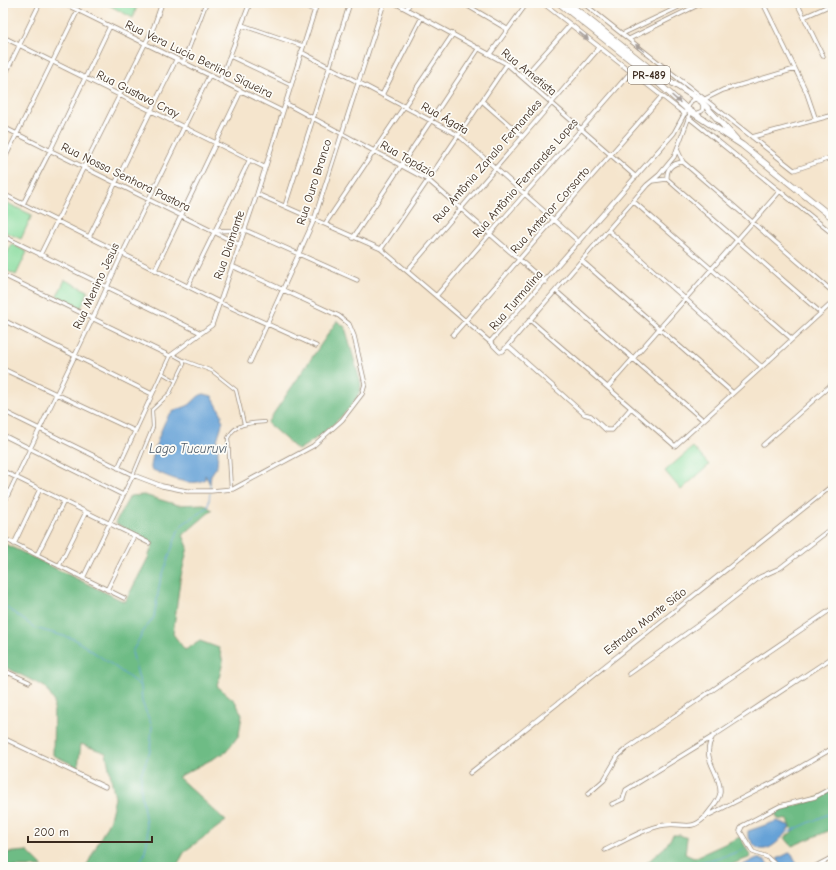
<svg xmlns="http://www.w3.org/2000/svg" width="836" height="870" font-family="'Comic Neue',sans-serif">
<rect width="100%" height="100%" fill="#fdfcf7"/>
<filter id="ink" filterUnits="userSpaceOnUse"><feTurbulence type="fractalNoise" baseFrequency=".025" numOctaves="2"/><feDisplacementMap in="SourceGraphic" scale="8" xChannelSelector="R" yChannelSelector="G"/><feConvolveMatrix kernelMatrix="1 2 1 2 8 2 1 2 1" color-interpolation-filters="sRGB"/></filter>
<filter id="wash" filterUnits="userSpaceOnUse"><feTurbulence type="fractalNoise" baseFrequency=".012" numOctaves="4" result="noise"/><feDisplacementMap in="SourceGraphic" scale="16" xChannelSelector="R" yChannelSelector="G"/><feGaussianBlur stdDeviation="0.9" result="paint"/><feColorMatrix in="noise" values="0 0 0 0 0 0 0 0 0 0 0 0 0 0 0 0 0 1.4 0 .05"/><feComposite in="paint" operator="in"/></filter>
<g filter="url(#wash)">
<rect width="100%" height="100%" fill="#f5e5cd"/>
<path fill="#88dc9e" stroke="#62835e" d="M105 3H138L133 18Z
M3 201 32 215 21 239 3 231Z
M12 244 27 252 16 275 3 269V261Z
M65 280 88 291 81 308 57 296Z
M693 447 709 465 681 490 665 471Z"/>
<path fill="#6ebc85" stroke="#547352" d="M337 321 345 327 361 384C362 405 315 441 298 450L267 423Z
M144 495 178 505 204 504 212 510 183 535 188 547 180 580 173 634 185 650 200 641 219 648 223 662 217 686 235 701 242 715 239 735 226 752 178 777 226 821 185 851 176 867H86L110 819 115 798 106 753 81 744 78 767 53 755 54 701 45 687 3 666V543L125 602 148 558 153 543 115 523 130 496Z
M833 790V829L792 846 785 838 793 831 788 820 778 819 775 813 776 811 812 801Z
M673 835H680L687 838 685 854 694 858 740 837 751 857 725 867H642L665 847Z
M27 851 43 867H3V853Z"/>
<path fill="#66a2d7" stroke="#50667a" d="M204 394 212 396 222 415 221 418 223 421 217 440 218 452 217 466 211 475 210 484 205 475V479C192 489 164 475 151 469 150 461 163 420 170 414 174 410 183 408 189 405 195 401 197 395 204 394Z
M777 821 788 825 790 827C783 837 770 854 757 848L748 837V831Z
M789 853 792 854 798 866 781 867 777 859Z
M757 858 765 861 769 867H739Z"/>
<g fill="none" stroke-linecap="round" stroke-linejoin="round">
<path stroke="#66a2d7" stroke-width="1" d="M210 490V483
M3 605 35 628 74 639 111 664 141 686
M786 833 833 812
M136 867 144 855 148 837 141 791V774L150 751 152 726 142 702 141 687 132 652 143 632 154 617 160 582 178 531 183 524 208 507 210 493
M680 867 729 855 755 845"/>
</g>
</g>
<g filter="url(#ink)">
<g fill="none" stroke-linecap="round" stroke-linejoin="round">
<defs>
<path id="pedestrian" d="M183 360 212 371 236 390 244 424
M162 373 176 381
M133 475 153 427 152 410 170 393 184 364 183 360 172 354
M231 489 228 438C235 423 250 423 265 422"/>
<path id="minor" d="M63 3 282 111
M295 3 315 10
M395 3 507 64 636 177
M463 3 507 29
M543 3 685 114
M583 3 794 170 833 157
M662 3 663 6
M763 3 806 91 816 120
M797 3 823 56
M407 8 410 3
M804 17 833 4
M242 25 303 46
M622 34 687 3
M3 37 264 167
M629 39 702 3
M301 52 458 135 579 242
M490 54 527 3
M230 56 291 85
M183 63 206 3
M523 78 570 25
M3 79 40 3
M220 81 250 3
M382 95 422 17
M482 101 522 136
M285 103 428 180 545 282
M695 114 702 111 703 107 702 103
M688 117 833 234
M3 127 240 245
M752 137 833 115
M677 149 683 162 833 292
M3 162 78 10
M683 162C673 163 666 168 667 179L821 313
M652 181 667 179
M3 194 221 303 316 346
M257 194 381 249 490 342 674 133 687 109
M633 201 792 339
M23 204 50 151 110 26
M285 206 350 3
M325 224 453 34
M608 230 762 367
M215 231 245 230 357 280
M3 236 201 333
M89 237 176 60
M353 238 479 48
M381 249 507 64
M40 255 154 26 162 3
M582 261 733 393
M155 270 241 91
M407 271 599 48
M3 275 170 356
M188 286 249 161
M556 291 703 420
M436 296 630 73
M3 320 152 394
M530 320 675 446 833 302
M453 335 661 97
M490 342 500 352 503 351 647 185 659 175 674 157 690 114 687 109 691 101 695 99 701 101 723 90 795 69
M508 346 584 414 591 416 606 430H612L631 408
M250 362 314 220 384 3
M3 369 135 431
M608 387 780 191
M3 411 133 475 162 486 187 491H211L233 489 313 446 342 420 362 394 365 384 354 336 349 324 339 316 232 266
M3 435 123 495
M763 445 833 383
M118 468 170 356 212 325 257 194 317 3
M3 471 149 543
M3 505 93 318 122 254 209 76
M3 538 124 598
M14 544 40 489
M37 555 64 501
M59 566 86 512
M83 578 133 475
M107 590 134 536
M3 670 29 682
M629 674 701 623 760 577 780 568 833 527
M3 682 8 672
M3 738 105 787
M470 773 833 485
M588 794 604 780 618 756 626 749 833 608
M612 804 623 799 626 790 712 737 833 657
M705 817C710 810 719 801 720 793 722 773 700 760 712 738
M605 850C622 842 647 827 665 825 682 822 691 832 705 817L776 781 833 748
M778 867 767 857 753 852 740 831 742 826 780 806 815 797 833 787
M814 867 833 857"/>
<path id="primary" d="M559 3 646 72 687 109 742 145 833 218
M568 3 649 68 701 101 736 139"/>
</defs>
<use href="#pedestrian" stroke="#988876" stroke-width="4"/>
<use href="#minor" stroke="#988876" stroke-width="5"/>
<use href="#primary" stroke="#988876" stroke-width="7"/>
<use href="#pedestrian" stroke="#fff" stroke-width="2.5"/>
<use href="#minor" stroke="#fff" stroke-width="3.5"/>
<use href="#primary" stroke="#fff" stroke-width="5.5"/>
</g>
<defs><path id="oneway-solid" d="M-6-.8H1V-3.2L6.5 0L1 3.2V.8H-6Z"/></defs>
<g fill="#a79f9a">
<use href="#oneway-solid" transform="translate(584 36) rotate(38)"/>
<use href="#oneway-solid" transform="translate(640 48) rotate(-142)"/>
<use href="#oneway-solid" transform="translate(676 99) rotate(42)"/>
</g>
</g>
<g text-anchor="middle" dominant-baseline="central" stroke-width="3.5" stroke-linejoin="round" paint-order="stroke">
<rect fill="#fdfcf7" stroke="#75695f" stroke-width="1" x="628" y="66" width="42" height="18" rx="3"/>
<g font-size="11" font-weight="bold" fill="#3b2a1e">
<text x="649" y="75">PR-489</text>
</g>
<g font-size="12" fill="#3b2a1e" stroke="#fdfcf7">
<text transform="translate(199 59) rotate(26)">Rua Vera Lucia Berlino Siqueira</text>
<text transform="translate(529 72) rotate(39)">Rua Ametista</text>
<text transform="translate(138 94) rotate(27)">Rua Gustavo Cray</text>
<text transform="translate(445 118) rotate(30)">Rua Ágata</text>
<text transform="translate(408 159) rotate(30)">Rua Topázio</text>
<text transform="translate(487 161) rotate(-49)">Rua Antônia Zanalo Fernandes</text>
<text transform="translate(126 177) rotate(26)">Rua Nossa Senhora Pastora</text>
<text transform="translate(525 178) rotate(-49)">Rua Antônio Fernandes Lopes</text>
<text transform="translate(314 182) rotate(-72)">Rua Ouro Branco</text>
<text transform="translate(550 210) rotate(-48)">Rua Antenor Corsarto</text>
<text transform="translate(229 245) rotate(-71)">Rua Diamante</text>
<text transform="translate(96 286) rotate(-65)">Rua Menino Jesus</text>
<text transform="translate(516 300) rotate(-49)">Rua Turmalina</text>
<text transform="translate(645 621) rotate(-38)">Estrada Monte Sião</text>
</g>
<g font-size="13" font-style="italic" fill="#4c5a68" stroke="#fdfcf7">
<text x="188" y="448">Lago Tucuruvi</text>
</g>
</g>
<rect width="836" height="870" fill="none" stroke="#fdfcf7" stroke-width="16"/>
<path d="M28 836v6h124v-6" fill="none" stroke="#3b2a1e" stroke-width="2"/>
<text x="34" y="836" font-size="12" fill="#3b2a1e" stroke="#fdfcf7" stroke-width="3" paint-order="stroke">200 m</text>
</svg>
